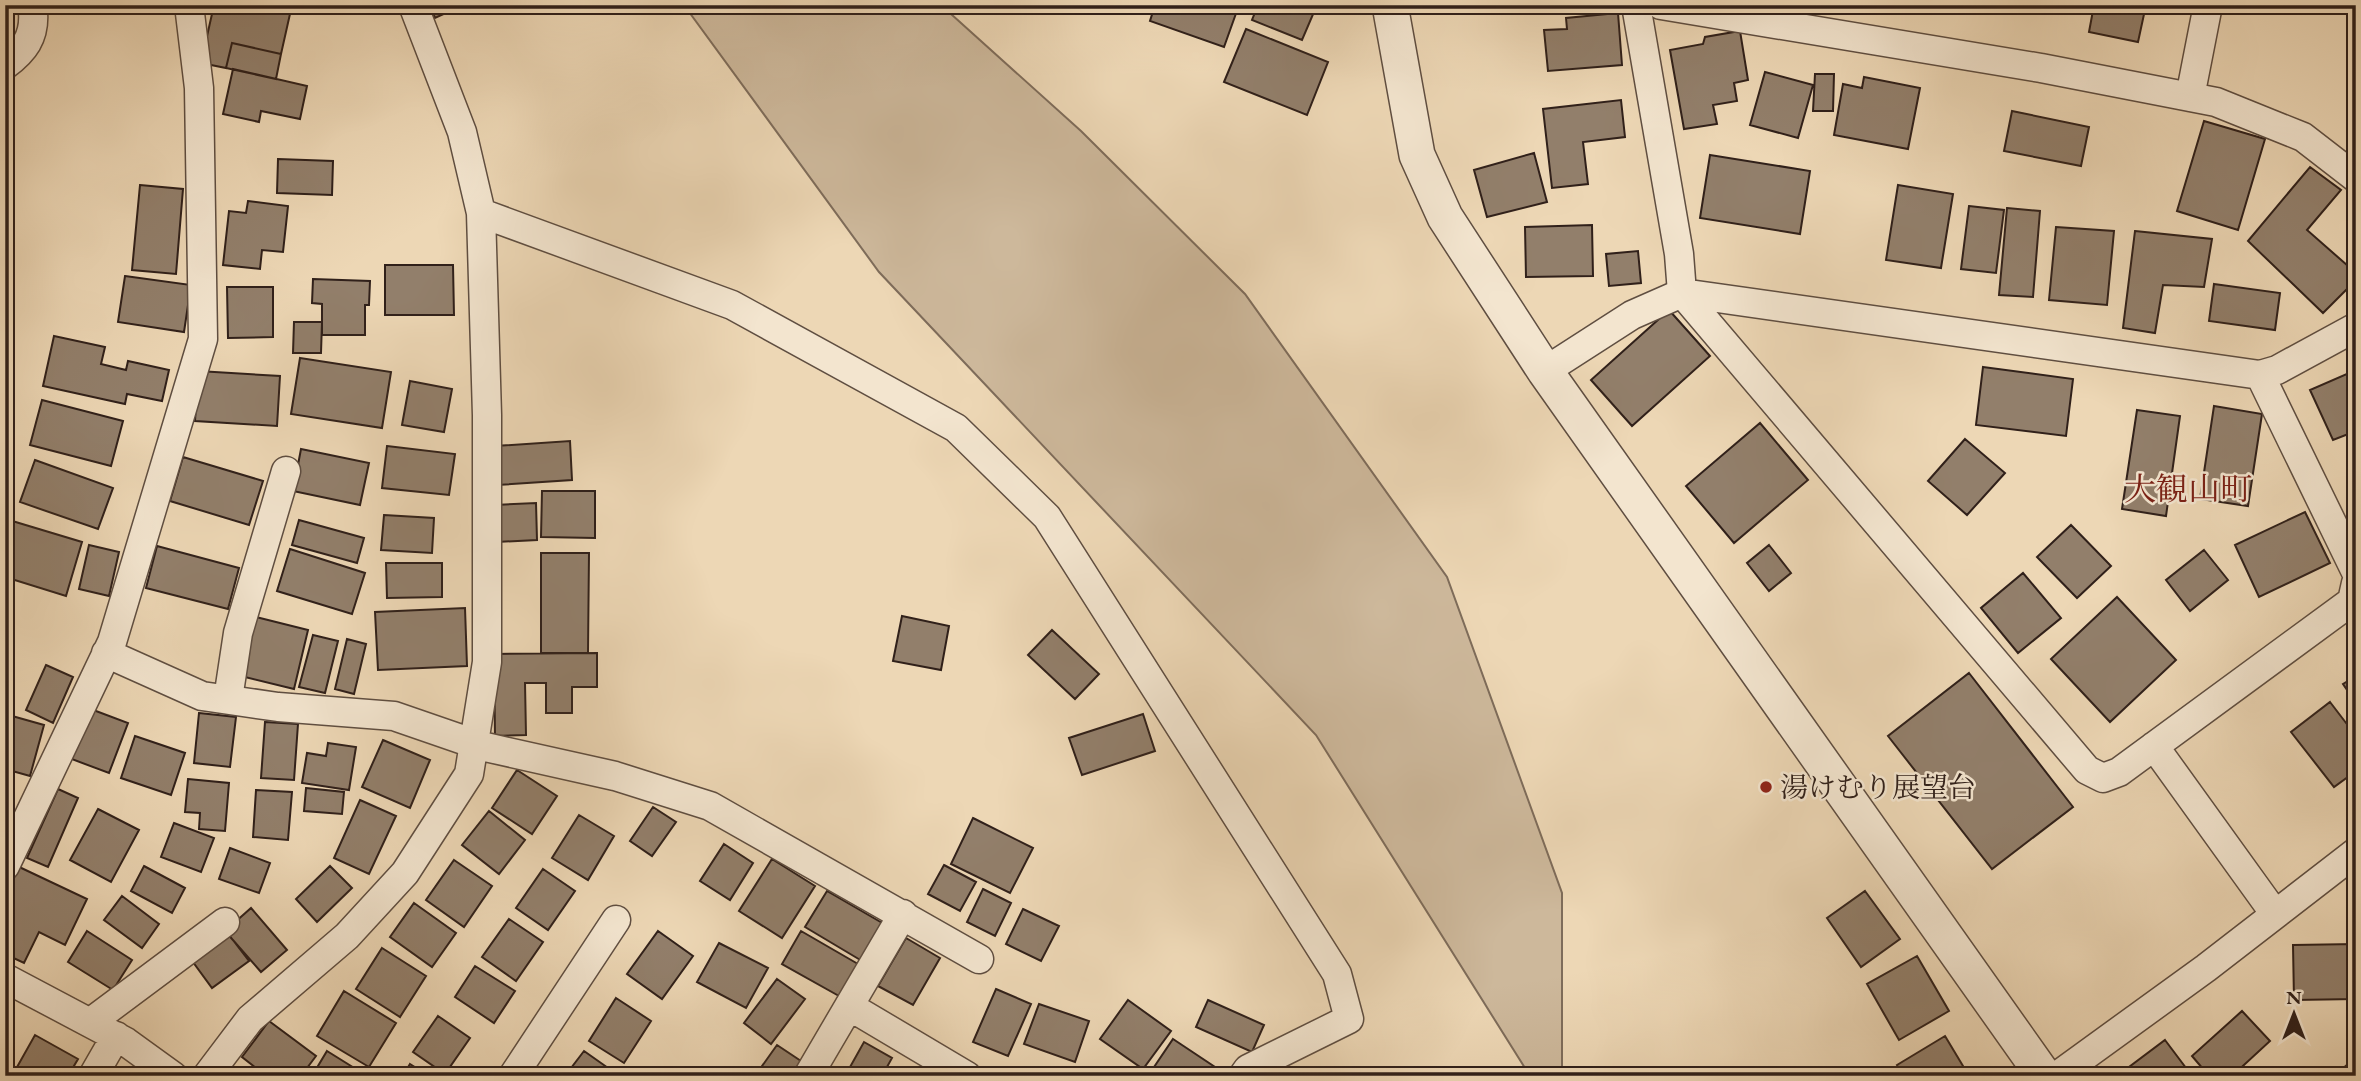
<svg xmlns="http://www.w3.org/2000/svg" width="2361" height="1081" font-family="'EB Garamond','Noto Serif JP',serif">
<rect width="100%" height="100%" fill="#edd7b5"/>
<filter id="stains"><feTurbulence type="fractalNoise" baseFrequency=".00286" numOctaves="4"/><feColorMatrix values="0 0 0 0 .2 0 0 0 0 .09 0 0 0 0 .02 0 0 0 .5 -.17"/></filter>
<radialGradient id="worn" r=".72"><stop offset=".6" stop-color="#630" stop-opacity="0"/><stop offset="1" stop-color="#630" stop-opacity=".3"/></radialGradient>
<path fill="#cdb89b" stroke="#7e6c5a" stroke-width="2" d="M684 5H941L1081 131 1245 294 1447 577 1562 893V1076H1530L1316 735 879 272Z"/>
<path fill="#927f6b" stroke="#30201a" stroke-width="2" d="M214 5H292L281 54 232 43 226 68 201 63Z
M430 5H454L455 9 435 18Z
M1155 5H1239L1224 47 1150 21Z
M1258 5H1317L1302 40 1252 20Z
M1986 5H2020L2019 13 1986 9Z
M2094 5H2146L2138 42 2089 32Z
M2262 5H2295L2296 11 2262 14Z
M1618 13 1622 65 1548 71 1544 30 1567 29 1566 18Z
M1246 29 1328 62 1307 115 1224 82Z
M1740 31 1748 80 1734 83 1737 101 1713 105 1717 124 1684 129 1670 50 1703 44 1705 37Z
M232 43 281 54 276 79 226 68Z
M233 69 307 86 300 119 261 111 259 122 223 114Z
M1765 72 1813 85 1798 138 1750 125Z
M1815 74H1834L1833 111H1813Z
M1864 77 1920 88 1908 149 1834 135 1843 84 1862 88Z
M1621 100 1625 137 1583 142 1588 184 1552 188 1543 109Z
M2012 111 2089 127 2081 166 2004 151Z
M2204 121 2265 139 2238 230 2177 211Z
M1534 153 1547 202 1487 217 1474 170Z
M1710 155 1810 171 1800 234 1700 218Z
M278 159 333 161 332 195 277 193Z
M2310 167 2341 190 2307 230 2356 273V280L2323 313 2248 241Z
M140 185 183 189 176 274 132 270Z
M1898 185 1953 194 1941 268 1886 260Z
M248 201 288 206 283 252 262 250 260 269 223 265 229 211 246 213Z
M1969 206 2004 210 1996 273 1961 269Z
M2007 208 2040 211 2033 297 1999 295Z
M1592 225 1593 276 1526 277 1525 227Z
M2056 227 2114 231 2107 305 2049 300Z
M2135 231 2212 239 2204 287 2163 285 2155 333 2123 328Z
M1638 251 1641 283 1609 286 1606 254Z
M385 265H453L454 315H385Z
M125 276 191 285 184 332 118 322Z
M313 279 370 281 369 305H365V335H322V304L312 303Z
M2214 284 2280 293 2275 330 2209 321Z
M227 287H273V337L228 338Z
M1669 310 1710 356 1632 426 1591 380Z
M294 322H322L321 353H293Z
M54 336 105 347 101 364 126 370 128 361 169 370 162 401 127 394 125 404 43 386Z
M300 358 391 372 382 428 291 414Z
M1983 367 2073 379 2066 436 1976 425Z
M198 371 280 376 277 426 195 421Z
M2349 373 2356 388V431L2333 440 2310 390Z
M410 381 452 389 444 432 402 425Z
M42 400 123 421 111 466 30 445Z
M2214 406 2262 414 2248 506 2200 499Z
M2137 410 2180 416 2166 516 2122 509Z
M1760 423 1808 480 1734 543 1686 486Z
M1965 439 2005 473 1967 515 1928 481Z
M570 441 572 480 497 485 495 446Z
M387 446 455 454 449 495 382 488Z
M301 449 369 463 360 505 293 491Z
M183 457 263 481 249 525 170 501Z
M35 460 113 488 98 529 20 502Z
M542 491H595V538L541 537Z
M536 503 537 540 497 542 495 505Z
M2305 512 2330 563 2259 597 2235 545Z
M384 515 434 518 432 553 381 550Z
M9 520 82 542 66 596 5 577V532Z
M299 520 364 538 357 563 292 545Z
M2071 525 2111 566 2077 598 2037 557Z
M89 545 119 552 109 596 79 589Z
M1769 545 1791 573 1769 591 1747 563Z
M157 546 239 568 228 609 146 588Z
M290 549 365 573 352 614 277 591Z
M2204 550 2228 580 2190 611 2166 580Z
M541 553H589L588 653H541Z
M386 563H442V597L387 598Z
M2023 573 2061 618 2018 653 1981 608Z
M2117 597 2176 660 2110 722 2051 659Z
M465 608 467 666 378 670 375 612Z
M902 616 949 626 941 670 893 661Z
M256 617 308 630 294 689 241 676Z
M1052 630 1099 674 1075 699 1028 655Z
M313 635 338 641 325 693 299 687Z
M347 639 366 644 354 694 335 689Z
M597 653V687H572V713H546V683H525L526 735 495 736 494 654Z
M46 665 73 677 53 723 26 710Z
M1969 673 2073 807 1992 869 1888 736Z
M2356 676V703L2343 684Z
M2330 702 2356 736V771L2334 787 2291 732Z
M88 708 128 723 109 773 69 758Z
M199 713 236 717 230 767 194 763Z
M5 714 44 725 30 776 5 769Z
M1143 714 1155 751 1082 775 1069 738Z
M265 722 298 724 294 780 261 778Z
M135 736 185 753 171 795 121 778Z
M383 740 430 760 410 808 362 787Z
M328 743 356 747 349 790 302 783 307 753 326 756Z
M517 770 557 796 532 834 492 808Z
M188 779 229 783 225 831 199 829 200 813 185 812Z
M306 788 344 792 342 814 304 811Z
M58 789 78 798 48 867 27 858Z
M256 790 292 792 288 840 253 837Z
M360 800 396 816 369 874 334 858Z
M653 807 676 822 652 856 630 841Z
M98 809 139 830 111 882 70 860Z
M489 811 525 840 499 874 462 845Z
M579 815 614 836 588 880 552 858Z
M973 818 1033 848 1010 893 951 864Z
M174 823 214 838 201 872 161 857Z
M724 844 753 863 730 900 700 881Z
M230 848 270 863 259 893 219 879Z
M772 859 815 886 782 938 739 911Z
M454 860 492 886 464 927 426 900Z
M15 865 87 899 65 945 39 932 24 963 5 954V885Z
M944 865 976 882 960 911 928 894Z
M144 866 185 888 172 913 131 891Z
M330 866 352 888 317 922 296 899Z
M543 869 575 891 548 930 516 908Z
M983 889 1011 903 995 936 967 922Z
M827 891 884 924 862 961 805 927Z
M1865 891 1900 939 1861 967 1827 918Z
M122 896 159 924 142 948 104 920Z
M414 903 456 933 432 967 390 937Z
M251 908 287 950 261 972 225 931Z
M1023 909 1059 926 1041 961 1006 944Z
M509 919 543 942 516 981 482 957Z
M87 931 132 960 113 990 68 962Z
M226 931 249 961 212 988 190 958Z
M658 931 693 956 662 999 627 974Z
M801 931 858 964 839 996 782 964Z
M906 938 940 958 913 1005 878 986Z
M719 943 768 968 746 1008 697 982Z
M2356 944V999L2294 1000 2293 945Z
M382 948 426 976 400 1017 356 989Z
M1917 956 1949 1011 1899 1040 1867 984Z
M475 966 515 991 494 1023 455 997Z
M777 979 805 999 771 1044 744 1023Z
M996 989 1031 1004 1008 1056 973 1042Z
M344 991 396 1023 369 1067 317 1036Z
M616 998 651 1021 624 1063 589 1041Z
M1128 1000 1171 1031 1143 1069 1100 1039Z
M1208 1000 1264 1025 1252 1052 1196 1027Z
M1039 1004 1089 1021 1075 1062 1024 1044Z
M2242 1011 2270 1041 2232 1076H2209L2192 1056Z
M438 1016 470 1038 445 1074 413 1052Z
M269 1021 316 1056 301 1076H266L242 1057Z
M35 1035 78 1059 68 1076H12Z
M1945 1036 1969 1076H1904L1897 1065Z
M1173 1039 1218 1069 1213 1076 1150 1073Z
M2165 1040 2192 1076H2117Z
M864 1042 892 1058 882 1076H845Z
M777 1045 804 1063 796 1076H755Z
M327 1051 367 1076H312Z
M584 1051 618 1075 565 1076Z
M410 1064 429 1076H403Z
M2348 1064 2356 1076H2334Z"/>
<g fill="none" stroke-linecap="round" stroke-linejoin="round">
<defs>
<path id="minor" d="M1636 5 1679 254 1682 293 2087 770 2103 778 2119 772 2352 601 2356 583
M1661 5 2041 68 2216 102 2303 137 2356 178
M5 65C24 51 35 37 33 12
M2190 97 2208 5
M481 213 732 305 956 428 1047 517 1337 974 1349 1019 1248 1069 1243 1076
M1545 371 1632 315 1682 293 2260 375 2277 370 2356 327
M2260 375 2356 572
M106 653 202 696 278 707 394 716 481 746 615 776 710 806 979 959
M228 699 238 633 286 471
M2154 746 2275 914
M5 866 112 642 203 339 199 88 189 5
M5 978 126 1042 173 1076
M849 1006 967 1076
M91 1022 225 922
M93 1076 116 1036
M207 1076 250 1019 347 936 405 873 469 774 487 662V415L481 213 462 132 413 5
M513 1076 616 920
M808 1076 903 914
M2057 1076 2206 968 2356 852"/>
<path id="tertiary" d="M1390 5 1417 155 1445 217 1545 371 2044 1076"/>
</defs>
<use href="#minor" stroke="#5f4e41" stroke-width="31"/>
<use href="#tertiary" stroke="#5f4e41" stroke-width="38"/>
<use href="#minor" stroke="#f3e5cf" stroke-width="28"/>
<use href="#tertiary" stroke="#f3e5cf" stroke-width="35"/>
</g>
<circle fill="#8f2418" stroke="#f3e5cf" stroke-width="2.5" cx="1766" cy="787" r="7"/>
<g text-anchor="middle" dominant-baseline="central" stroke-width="5" stroke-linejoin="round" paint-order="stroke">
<g font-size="28" fill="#30201a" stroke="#f3e5cf" text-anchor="start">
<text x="1780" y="787">湯けむり展望台</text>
</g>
<g font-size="32" fill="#7a1f14" stroke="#f3e5cf">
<text x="2188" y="489">大観山町</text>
</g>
</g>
<rect width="2361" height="1081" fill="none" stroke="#edd7b5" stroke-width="28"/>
<rect x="7" y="7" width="2347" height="1067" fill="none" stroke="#30201a" stroke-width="3.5"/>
<rect x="14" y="14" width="2333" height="1053" fill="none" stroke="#30201a" stroke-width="2"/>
<g transform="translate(2294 1014)" stroke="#f3e5cf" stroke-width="5" paint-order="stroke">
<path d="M0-5L12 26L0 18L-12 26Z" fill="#30201a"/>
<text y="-10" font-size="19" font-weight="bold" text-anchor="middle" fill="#30201a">N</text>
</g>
<rect width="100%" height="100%" filter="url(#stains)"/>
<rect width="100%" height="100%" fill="url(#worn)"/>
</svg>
